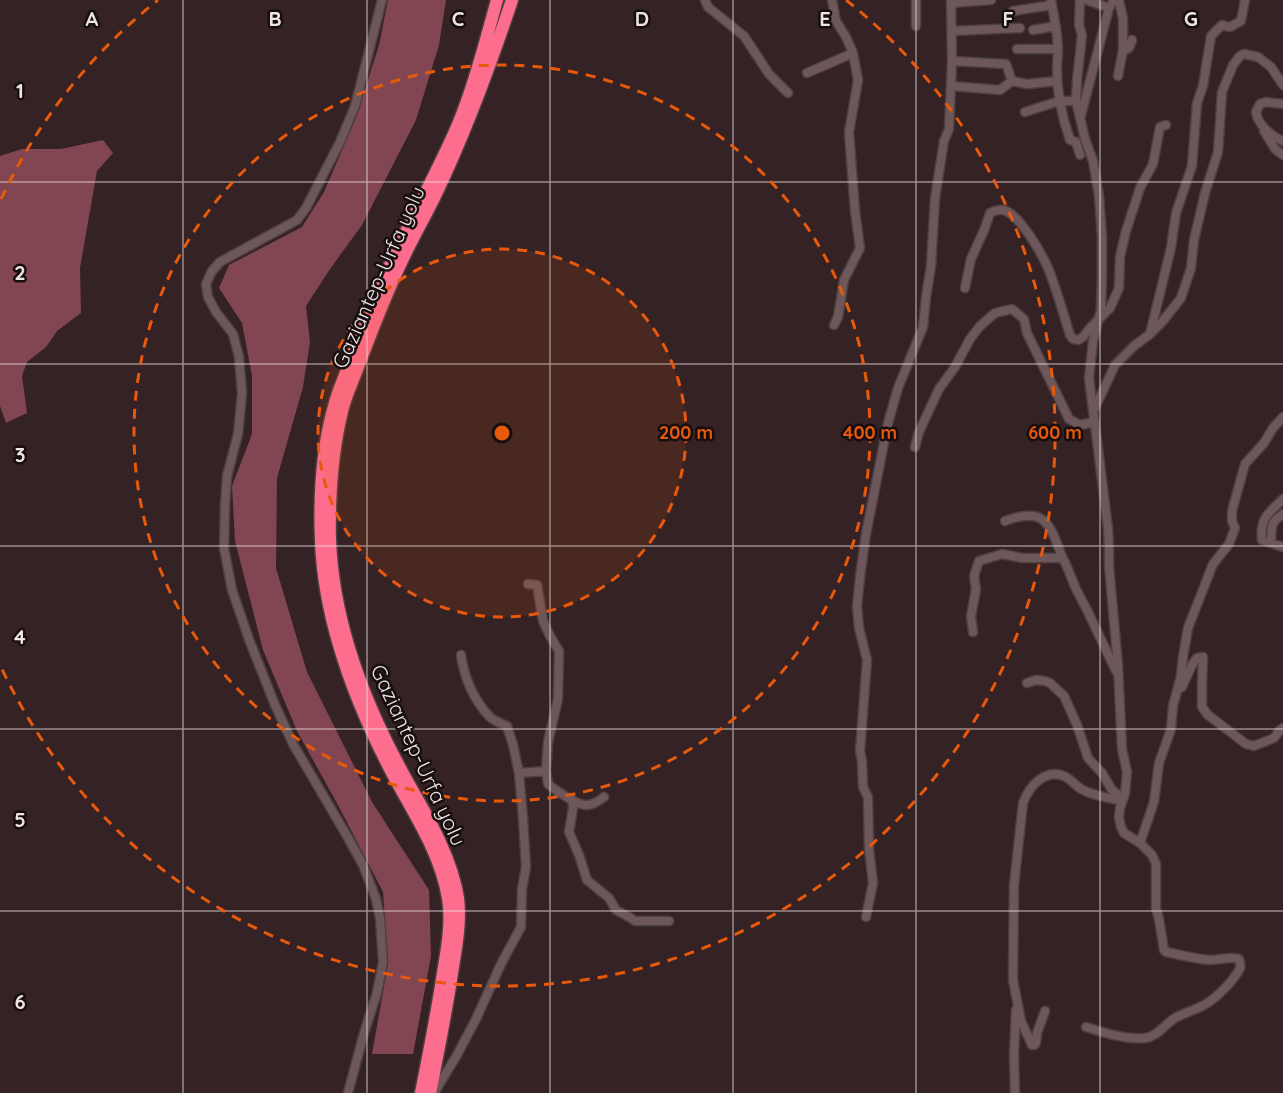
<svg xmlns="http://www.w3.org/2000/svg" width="1283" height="1093" font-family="Quicksand,sans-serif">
<rect width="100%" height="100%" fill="#342225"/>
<path fill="#814651" d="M388 0H446L439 45 416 120 362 225 330 269 306 306 310 342 303 387 277 478 276 568 307 672 372 802 429 890 431 956 413 1054H372L388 964 383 892 339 807 297 731 263 650 235 541 232 486 252 434V376L242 323 219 288 229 265 302 227 324 192 355 120 379 45Z
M103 140 113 153 97 171 80 268 81 313 57 331 46 347 27 362 22 376 27 413 6 423 0 406V156L22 149H61Z"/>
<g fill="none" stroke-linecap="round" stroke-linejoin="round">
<defs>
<path id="minor" d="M705 0 708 7 744 36 769 74 788 93
M832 0 836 21 846 37 853 53 858 80 849 132 855 211 860 248 844 280 838 317 834 325
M916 0V26
M1051 0C1054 16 1057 31 1058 47 1058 55 1057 63 1057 70 1057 94 1062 117 1070 140L1076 142 1080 155
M1080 0 1079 25 1082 35 1077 80 1076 101 1085 139 1093 161 1099 196 1102 237V274L1101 310 1093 341 1089 378 1108 528 1109 550V566L1118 666 1122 749 1127 772 1125 794 1120 808 1119 818 1121 827 1124 833 1140 843 1152 855 1156 864V908L1159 919 1164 950 1166 952C1181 955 1196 959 1210 960 1220 960 1229 956 1239 959 1240 963 1241 964 1240 968 1236 978 1218 996 1209 1002 1199 1009 1186 1012 1175 1018 1165 1024 1157 1037 1145 1038 1125 1040 1105 1033 1086 1027
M1087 0 1109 8
M951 3 991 0
M1013 11 1052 5
M1033 30 1056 26
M952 31 1020 28
M1017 49H1058
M1123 51 1129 48 1132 40
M952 61 1006 64 1012 81
M807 73 853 53
M1118 76 1123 50V19L1119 0
M951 86 1000 90 1012 81 1027 84 1057 81
M1283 104 1266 102 1260 104 1256 112C1258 125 1271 136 1283 141
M1025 112 1059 101H1076
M1081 115 1109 8 1114 0
M1264 131 1275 149 1283 155
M965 288 971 259 985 228 990 213C994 211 999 209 1003 210 1019 213 1042 254 1048 268 1057 290 1063 313 1070 335L1073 339 1078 340 1083 337 1091 327 1110 308 1119 288 1120 257 1126 231 1140 188 1153 164 1160 127 1166 125
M1150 334 1171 248 1176 213 1192 166 1197 103 1203 86 1211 36 1222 25 1230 27 1241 21 1245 0
M1093 412 1115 365 1134 346 1150 334 1162 322 1181 298 1191 268 1194 240 1205 193 1218 152 1222 92 1233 65 1240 56 1244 54 1258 57 1271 67 1283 85
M915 447 919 432 939 389 955 367 970 339 980 326 995 313 1012 309 1024 319 1027 333 1069 419 1080 425 1094 422
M1283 499C1268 514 1260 517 1262 540L1283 547
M1005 521C1047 505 1050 526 1063 559
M1271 543C1272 528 1269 523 1283 514
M528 584 537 585 543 621 550 636 559 651 558 699 548 742 546 771 548 784C555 790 578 806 587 805 593 805 599 801 604 797
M973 632 971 616 976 589 974 576 979 561 1002 554 1022 558H1061L1065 562 1076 589 1087 610 1116 671
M461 655C464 677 474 701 490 717 494 721 502 724 507 726L513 745 519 773
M1027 683 1036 680 1045 681 1050 683 1064 696 1077 725 1088 758 1102 773 1112 790 1123 798
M1182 687 1192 665 1197 658 1203 657 1202 684V707L1208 715 1246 744 1254 746 1274 738 1280 730 1283 728
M572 799 573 808 569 832 579 855 587 880 609 898 616 910 629 917 635 921H669
M1140 843 1154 802 1159 763 1171 729 1173 706 1181 676 1183 657 1188 628 1213 564 1229 544 1235 528 1232 521V511L1245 464 1264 443 1273 428 1283 417
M866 917 873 883 869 849 868 797 863 787 862 761 860 751 867 660 859 628 857 606 860 577 866 534 888 423 898 388 923 327 926 297 931 266 935 198 944 141 949 129 952 61 951 0
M1045 1011 1037 1033 1036 1043 1034 1045H1032L1021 1021 1013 980 1014 885 1023 803C1029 786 1046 767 1066 777 1073 781 1077 788 1085 791 1096 796 1110 798 1122 801
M348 1093 364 1033 377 993 383 962 380 918 376 899 363 865 347 836 293 744 275 705 250 642 232 590 224 548 225 505 227 476 238 434 242 393 239 357 233 334 216 312 208 297 206 284 212 271 220 262 297 220 306 208 340 142 355 106 382 0
M434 1093 457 1055 476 1019 502 962 521 927 522 889 526 867 523 818 519 773 546 771
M1015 1093 1014 1054 1016 1010"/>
<path id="highway" d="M421 1093C429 1053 437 1013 443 973 447 949 452 923 448 898 440 850 411 810 389 767 353 697 324 620 321 541 319 495 322 447 335 403 339 388 346 374 351 359 363 327 376 294 391 263 412 217 437 173 457 127 474 86 485 43 497 0
M430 1093C438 1053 446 1013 452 973 456 948 461 923 458 898 450 849 421 808 399 766 362 697 333 619 330 540 329 496 332 450 343 407 347 393 354 378 359 364 372 331 384 298 399 267 410 242 424 219 436 194 466 131 490 66 512 0"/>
</defs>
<use href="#minor" stroke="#4e3f41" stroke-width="11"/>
<use href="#highway" stroke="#4e3f41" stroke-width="15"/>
<use href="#minor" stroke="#6d575a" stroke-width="8"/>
<use href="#highway" stroke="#fc6d8e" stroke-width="12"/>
</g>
<path fill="none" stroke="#efe3e4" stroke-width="1.5" stroke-opacity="0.55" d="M183 0V1093M367 0V1093M550 0V1093M733 0V1093M916 0V1093M1100 0V1093M0 182H1283M0 364H1283M0 546H1283M0 729H1283M0 911H1283"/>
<circle cx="502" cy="433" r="184" fill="#e8590c" fill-opacity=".12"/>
<g fill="none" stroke="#e8590c" stroke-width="3" stroke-dasharray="10 8">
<circle cx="502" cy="433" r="184"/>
<circle cx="502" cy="433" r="368"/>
<path d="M1 199A553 553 0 0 1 158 0M846 0A553 553 0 1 1 1 667"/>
</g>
<g text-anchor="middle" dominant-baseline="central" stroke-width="5" stroke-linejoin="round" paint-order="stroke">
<g font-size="21" fill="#efe3e4" stroke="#160e0f">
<text transform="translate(378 277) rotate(-66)">Gaziantep-Urfa yolu</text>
<text transform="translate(419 755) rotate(65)">Gaziantep-Urfa yolu</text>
</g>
</g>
<g font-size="20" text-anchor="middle" font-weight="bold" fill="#efe3e4" stroke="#160e0f" stroke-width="5" stroke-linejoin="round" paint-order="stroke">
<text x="92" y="26">A</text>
<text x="275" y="26">B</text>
<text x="458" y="26">C</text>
<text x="642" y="26">D</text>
<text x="825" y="26">E</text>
<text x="1008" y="26">F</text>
<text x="1191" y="26">G</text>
<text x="20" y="98">1</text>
<text x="20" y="280">2</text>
<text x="20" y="462">3</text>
<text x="20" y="644">4</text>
<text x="20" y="827">5</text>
<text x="20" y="1009">6</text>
</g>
<circle cx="502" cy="433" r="9" fill="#e8590c" stroke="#160e0f" stroke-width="3"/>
<g font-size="18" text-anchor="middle" font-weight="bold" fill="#e8590c" stroke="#160e0f" stroke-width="5" stroke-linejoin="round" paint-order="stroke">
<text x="686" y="439">200 m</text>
<text x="870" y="439">400 m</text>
<text x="1055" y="439">600 m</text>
</g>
</svg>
